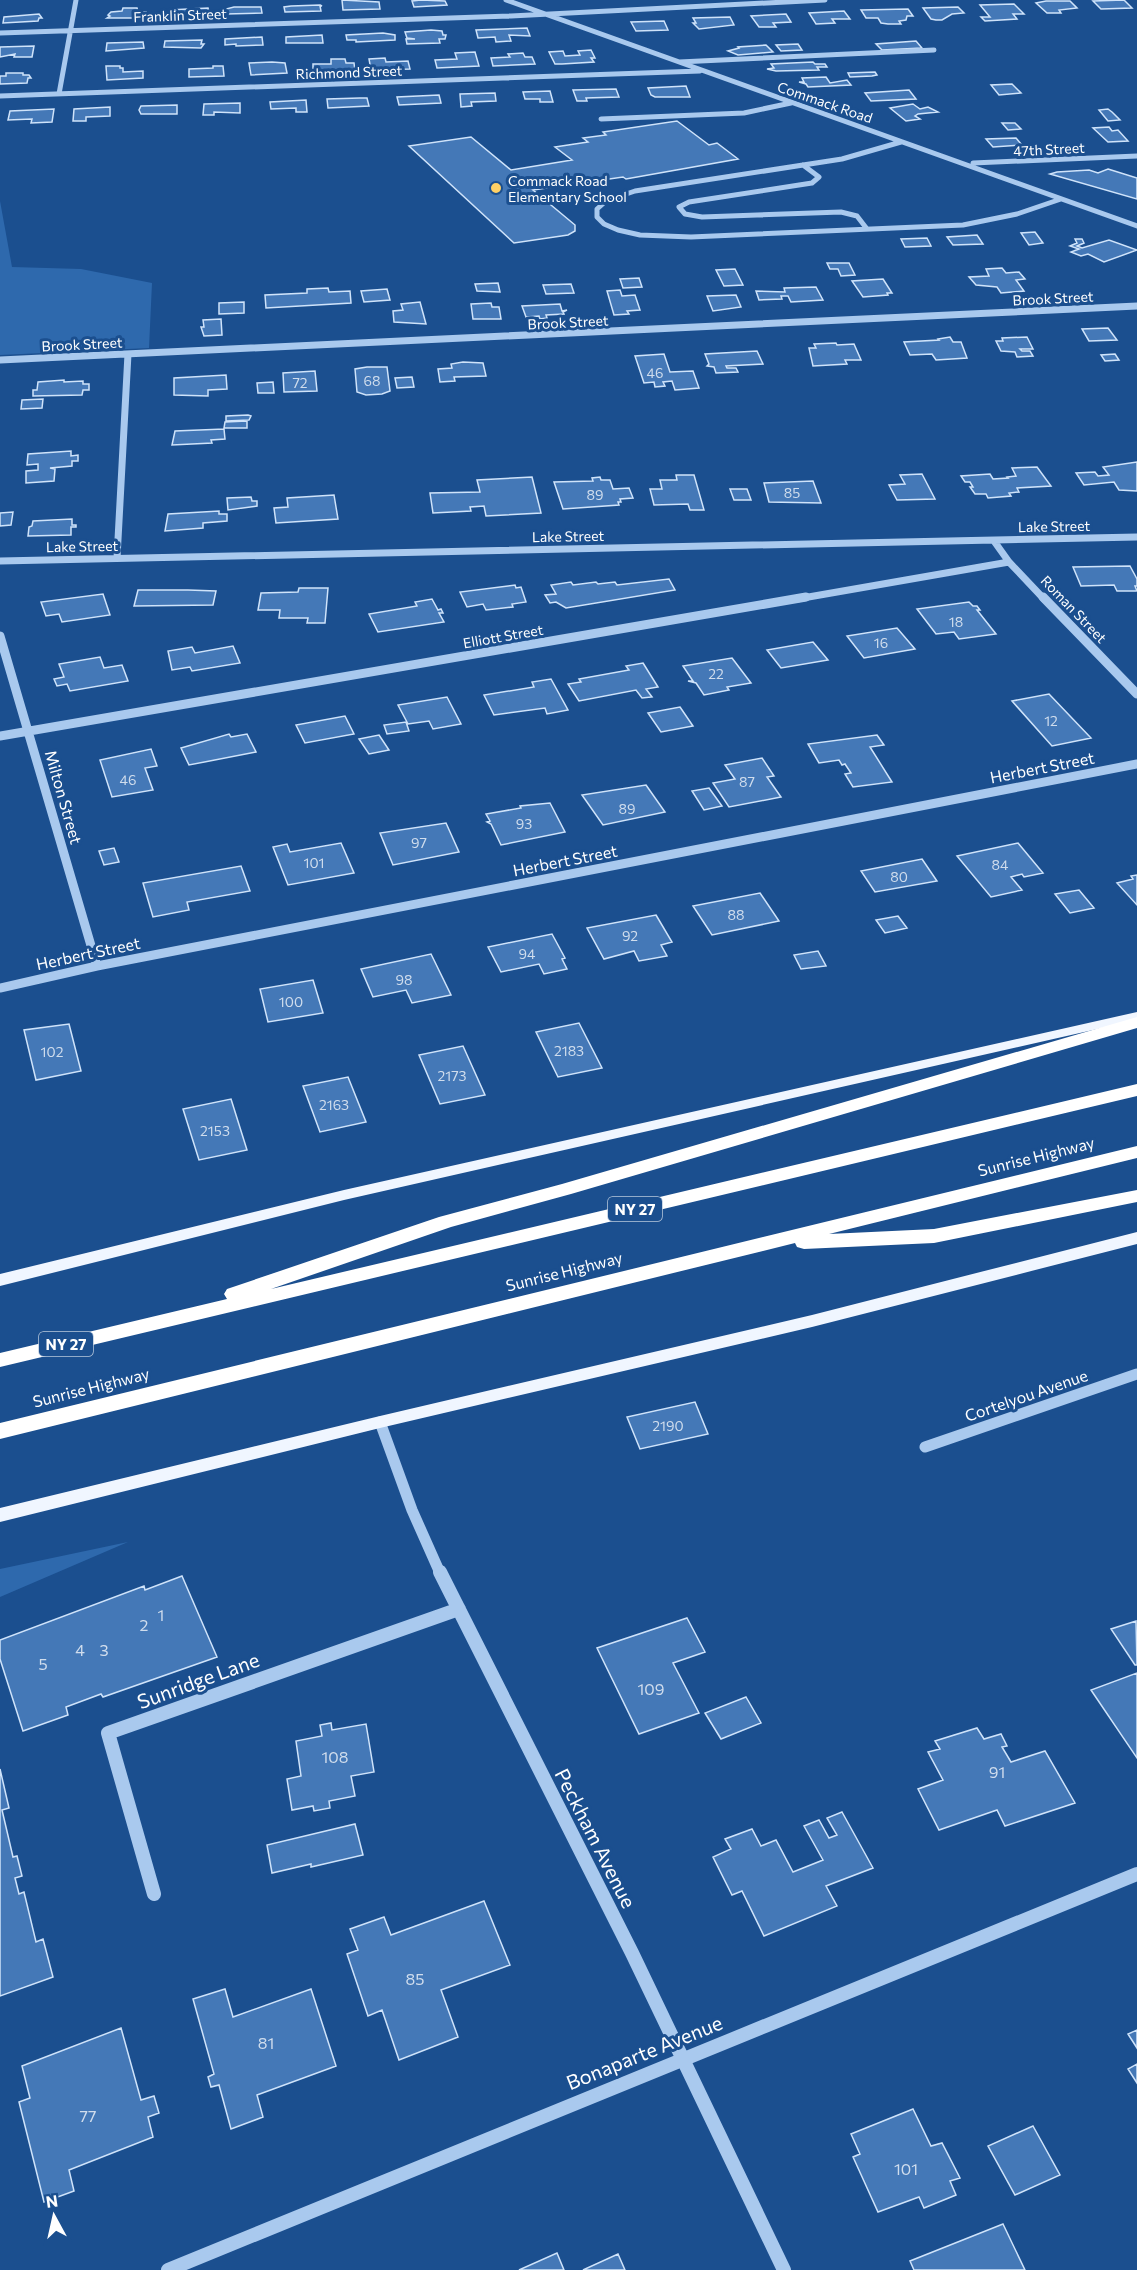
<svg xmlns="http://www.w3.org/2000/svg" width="1137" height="2270" font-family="Commissioner,sans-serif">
<rect width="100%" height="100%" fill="#1b4f8f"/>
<path fill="#2e69ad" d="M0 201 12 267 81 269 152 283 149 348 0 355Z
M128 1542 0 1597V1569Z"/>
<path fill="#4478b7" stroke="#cfe3fa" stroke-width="1.5" d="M342 0 379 2 380 9 343 10Z
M421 0 445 1 447 5 414 7 412 1Z
M1124 0 1132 8 1101 9 1093 1Z
M1046 1H1070L1077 8 1059 10 1061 13H1047L1036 3Z
M1014 4 1024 14H1013L1017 19 985 21 981 17H990L980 5Z
M320 5 322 6H320L321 11 285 12 284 7 291 6Z
M234 7H261L262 13 226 14V9Z
M958 7 964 13 952 14 942 20H936L931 19 923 8Z
M123 8H137L138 12H146V18H107L110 16 108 15 111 12 122 11Z
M208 8 209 12 207 16H168L169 10Z
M908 9 913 16H907L906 20 899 21 901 24H888L881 23 878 18H866L861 10Z
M844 11 850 19H832L835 23 816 24 809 13Z
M39 14 42 18H39L38 21 3 23 4 17Z
M786 14 791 22 773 23 776 27H759L751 16Z
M730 17 734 25 699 29 693 23H696L693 18Z
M664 21 668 30 636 31 631 22Z
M527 28 530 36 509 35 511 41 496 42 495 37 478 38 476 30Z
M431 30 442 31 443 35H446L445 39H439L440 43 407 44 406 39H415L407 38 405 32Z
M383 33 395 35V40L356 42V40H347L346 35Z
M322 35 323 43H286V37Z
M262 37 263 45 236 46V44L225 45V39Z
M202 40 201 44H204L201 48 164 47 165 41Z
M916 41 922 48 882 50 876 44Z
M143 42 144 48 106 51 107 43Z
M798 44 802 50 781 51 776 45Z
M766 45 773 52 738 55 728 51 739 48 738 47Z
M34 46 32 57H14L15 54 0 57V47Z
M591 50 595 58H591L594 62 562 64H555L549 52 563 51 565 56 580 55 578 51Z
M475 52 479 66 437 68 435 60 457 59 455 53Z
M523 53 525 57H532L535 64 493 66 491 58 510 57 508 54Z
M385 58 386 62 408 61 410 69 371 70 369 59Z
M331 59H345L346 63H354L355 71 313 72V64H331Z
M272 62 285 63 287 73 251 75 249 63Z
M813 62 815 64H825L827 67H817L819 70 776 71 767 69 774 68 771 64Z
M106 66H120V68H123V72L143 71V78L107 80Z
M213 66H223L224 76 189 77V69L213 68Z
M875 72 877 75 872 76 850 77 848 73Z
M6 73H23V75H29L31 78H28L27 83 0 84V76H6Z
M826 77 830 83 847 80 851 85 808 87 806 84 799 82H804L802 78Z
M1012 84 1021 93 999 95 991 85Z
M686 86 690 97H655L651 95 648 88Z
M616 89 619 97 586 98 587 101H577L573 90Z
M909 90 916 99 871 101 865 93Z
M550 91 553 102H540V99H525L523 92Z
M495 93 496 101 471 102 472 106 461 107 460 94Z
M439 95 441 103 399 105 397 97Z
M360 98H367L369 106 328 108 327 99Z
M306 100 307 112H296V108L271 109 270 102Z
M240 103V113L214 112V115H203L204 104Z
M913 104 920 109 928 107 938 112 918 114 915 116 920 119 906 121 890 108Z
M177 105V114H141L139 110 141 106Z
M110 107V116L86 117V121H73L74 109Z
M54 109 52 122 31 123 32 119 8 120 10 111Z
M1108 109 1112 112 1120 120 1108 121 1099 110Z
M677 121 709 145 717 143 738 159 637 177 626 179 623 177 533 190 575 225V231L568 235 514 243 409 146 471 137 511 170 572 160 555 147 588 142 583 138 606 135 603 132Z
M1002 123H1015L1021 129 1008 130Z
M1109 127 1112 131 1118 130 1128 141 1108 142 1093 128Z
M1016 138 1022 145 993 147 986 139Z
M1108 169 1137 178V199L1050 174 1057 172 1089 170 1098 173Z
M1035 232 1043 243 1029 245 1021 233Z
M977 235 983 244 953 245 947 237Z
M927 238 931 246 905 247 901 239Z
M1075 239H1082L1084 243 1077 246 1082 248 1109 240 1137 250 1104 262 1088 254 1081 256 1071 252 1079 249 1070 246 1077 243Z
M827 263H849L855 275 841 276 838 269H830Z
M1002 268 1006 273 1019 272 1025 279 1016 280 1024 291 1001 293 997 287 976 285 969 277 989 276 986 269Z
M735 269 743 285 724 286 716 270Z
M639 278 642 287 623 288 620 279Z
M883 279 892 293H887L888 295 863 297 852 281Z
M498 283 500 292 477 291 475 284Z
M571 284 574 293 546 294 543 285Z
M816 287 823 300 791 302 788 296H781L782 299 759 300 756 291 785 292 784 288Z
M328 288 329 292 350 291 351 303 266 308 265 295 307 293V289Z
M387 289 390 300 364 302 361 291Z
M620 290 622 296 635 295 640 310 627 311 629 314 614 315 607 291Z
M736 295 741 307 713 311 707 296Z
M244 302V313L219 314V303Z
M420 302 426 324 394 322 393 311 403 310 401 304Z
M491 303 492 307H499L501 319H473L471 304Z
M560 304 562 311 567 310 563 312 564 314 546 315 547 318 540 319 539 316 526 317 522 306Z
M221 319 222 335 204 336 201 327H204L203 320Z
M1108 328 1117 340 1089 341 1082 329Z
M950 337 953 342H961L967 358 936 360 932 354 910 355 904 342 939 340 938 339Z
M1027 337 1033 349H1020L1022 351H1030L1033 356 1017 357 1015 352 1001 351 996 341H1003L1002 338Z
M836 343 837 345 854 344 861 360H845L847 364 813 366 809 348H816L814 344Z
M757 351 763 364 726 366 727 368H736L738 372 716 373 714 367 707 366 709 364 705 354Z
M664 354 670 372 693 371 699 388 675 390 672 381 663 382 665 386 655 387 654 382 644 383 635 356Z
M1115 354 1119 360 1105 361 1101 355Z
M463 362 483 363 486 376 454 377 455 381 440 382 438 369 452 368 451 364Z
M367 367H387L390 391 382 394 366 395 357 392 355 369Z
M315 371 317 391 284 392 283 373Z
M226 375 227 389 208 390V396L174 395V378Z
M412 377 414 387 397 388 395 378Z
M64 380V382L83 381V384H89V390H83L82 395 33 396V390H37L38 382Z
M273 382 274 393H258L257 383Z
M43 399 42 408 21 409 22 400Z
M248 415 251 416 249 420 226 421V416Z
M247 421V428H224L225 422Z
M224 429 225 439 211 440 212 443 172 445 175 431Z
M71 451V456L78 455V461H72V466L50 468 55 469 54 481 26 483V471L38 470V464L27 465 28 454Z
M1137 462V491L1119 490 1114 482 1084 485 1076 473 1095 472 1098 476 1109 475 1103 467Z
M1037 467 1051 486 1017 488 1019 492 1009 493 1011 496 988 498 986 494H975L970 487H973L970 482H965L961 476 990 474 993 479 1008 478 1007 477 1016 476 1012 468Z
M922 474 935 499 897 500 889 485 905 484 900 475Z
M676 475H694L704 510H690L688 504 654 505 650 489H662L660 480H677Z
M532 477 541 513 486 516 484 506 470 507 471 511 433 513 430 493 480 492 477 480Z
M600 477 601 480H610L613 489 629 488 633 498 620 499 621 502H618L619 505 563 509 554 482 593 481 592 478Z
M813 481 821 503 769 502 764 483Z
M730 489H747L751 500H734Z
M334 495 338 519 276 523 274 508 288 507 287 498Z
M251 497 252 501H257V506L228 510 227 498Z
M219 511V514H227V521L203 523V528L165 531 168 514Z
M13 512 11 525 0 526V513Z
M72 519V525H76V527H71V535L28 536 29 527 32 526 33 521Z
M1130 566 1137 579V586H1135L1137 591H1117L1114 585 1081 586 1073 567Z
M669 579 675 590 566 608 556 602 550 603 545 595 556 594 551 585 571 582 573 585 596 582 598 584 615 582 617 585Z
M515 585 516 588 521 587 526 602 512 604 513 607 486 610 483 604 467 607 460 592Z
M299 588H328L325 623H307L308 618H279L280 610H258L261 593 298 592Z
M138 590H188L216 591 213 605 134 606Z
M103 594 110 615 62 622 59 614 46 616 41 602Z
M432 599 438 610 441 609 443 613H439L444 622 378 632 369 614 417 606 415 602Z
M969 602 973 606H977L980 610H977L996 634 959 639 954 632 936 634 917 609Z
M897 628 915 649 864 658 847 636Z
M813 642 828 660 781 668 767 650Z
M233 646 240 663 192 671 190 667 172 670 168 651 192 647 195 653Z
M100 657 104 668 122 665 128 681 70 691 67 684 57 686 54 679 64 677 59 664Z
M732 658 751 683 727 687 729 690 704 695 696 683 688 681H693L683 666Z
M643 663 658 687 646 689 652 697 642 698 636 690 579 701 568 684 581 682 579 679 629 670 626 666Z
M551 679 568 710 547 714 545 708 494 715 484 695 534 687 532 682Z
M1049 694 1091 738 1052 746 1012 701Z
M447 697 461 724 433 729 429 721 408 724 398 705Z
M680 707 693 726 661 732 648 713Z
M345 716 354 734 305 743 296 725Z
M406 722 409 731 387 734 384 725Z
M229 734 231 737 247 734 256 752 189 765 181 748Z
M379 735 389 750 369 754 359 739Z
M877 735 884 745 870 747 892 782 853 787 845 774 851 773 845 764 842 765 839 760 819 763 808 744Z
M151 749 157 766 145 768 153 790 112 797 100 760Z
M762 758 774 776 767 777 781 797 729 807 713 783 735 779 725 765Z
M646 785 665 812 603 825 582 795Z
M709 788 722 806 704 810 692 791Z
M550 803 565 832 501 845 491 824 487 822 490 821 486 814 521 808 520 806Z
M446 823 459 852 393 865 380 833Z
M341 843 354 873 288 885 273 847 287 844 290 852Z
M1018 843 1043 873 1024 877 1022 874 1011 877 1022 890 991 897 957 856Z
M114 848 119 862 104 865 99 851Z
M922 859 937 881 875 892 861 871Z
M241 866 250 891 187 902 189 910 153 917 143 883Z
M1137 875V905L1117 883 1133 879 1131 876Z
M1079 890 1094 908 1070 913 1055 894Z
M760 893 779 921 712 935 693 906Z
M656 915 672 942 661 945 667 956 639 961 634 951 604 959 587 928Z
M898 916 907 928 885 933 876 920Z
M552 934 565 958 562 959 567 969 544 974 539 964 501 972 488 947Z
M818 951 826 966 801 969 794 955Z
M431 954 451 995 412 1003 406 990 373 997 361 969Z
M313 980 323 1013 268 1022 260 989Z
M579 1023 602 1068 558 1077 536 1032Z
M69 1024 81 1071 36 1080 24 1030Z
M463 1046 485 1095 440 1104 419 1055Z
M348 1077 366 1122 320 1132 303 1086Z
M231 1099 247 1150 199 1160 183 1109Z
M695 1402 708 1434 640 1449 627 1417Z
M182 1576 217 1657 103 1697 101 1694 66 1707 68 1715 23 1731 0 1659V1640L144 1586 145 1590Z
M687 1618 705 1652 673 1663 699 1713 639 1734 597 1648Z
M1136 1621 1137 1665H1135L1111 1629Z
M1137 1673V1758L1091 1690Z
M746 1697 761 1723 721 1739 705 1713Z
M331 1723 332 1730 366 1724 374 1772 351 1776 355 1796 329 1801 330 1808 314 1811 313 1806 292 1810 287 1779 301 1776 296 1741 322 1736 320 1725Z
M977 1728 984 1739 1001 1734 1007 1746 1002 1747 1011 1762 1045 1751 1075 1803 1005 1826 997 1810 939 1830 918 1789 943 1780 928 1752 940 1749 935 1741Z
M0 1769 9 1808 2 1810 13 1857 17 1856 22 1876 15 1878 19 1894 24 1892 36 1942 43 1939 53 1977 0 1996Z
M842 1812 873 1868 826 1886 837 1906 764 1936 742 1891 732 1895 713 1857 731 1849 725 1839 752 1829 761 1846 776 1840 793 1872 823 1860 804 1826 819 1820 829 1838 837 1835 827 1818Z
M355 1824 363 1855 311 1867V1864L272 1873 267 1845Z
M484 1901 510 1965 441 1990 458 2037 399 2060 382 2010 368 2016 347 1954 358 1950 350 1929 384 1917 391 1935Z
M225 1989 233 2017 311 1989 336 2066 257 2095 263 2117 231 2129 219 2085 211 2087 208 2077 214 2074 193 1999Z
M121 2028 141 2100 154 2096 159 2113 148 2117 153 2137 69 2170 74 2191 44 2202 19 2102 30 2098 22 2066Z
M1137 2030V2048L1128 2034Z
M1137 2064V2083L1128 2069Z
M913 2109 931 2146 942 2143 960 2178 950 2181 956 2195 924 2208 919 2197 878 2212 853 2157 860 2154 851 2134Z
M1033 2126 1060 2175 1015 2195 988 2146Z
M1003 2224 1025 2270H914L910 2261Z
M557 2253 564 2270H519Z
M618 2254 625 2270H583Z"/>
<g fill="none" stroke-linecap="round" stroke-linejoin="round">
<path stroke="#a9c9ee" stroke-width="5" d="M506 0 1137 226
M0 33 511 16 825 0
M679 62 934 50
M59 94 76 0
M0 96 700 71
M601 119 744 113 791 103
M901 142 842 159 635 191 606 201 597 209V217L604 224 618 230 640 235 691 237 963 225 1017 214 1061 199
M973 163 1137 156
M803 165 819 177 812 183 689 202 679 207 685 214 702 217 841 212 857 216 867 229"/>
<path stroke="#a9c9ee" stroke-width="7" d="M0 360 1137 306
M994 541 1009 562 1044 599
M117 558 128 354
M0 561 1137 537
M797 599 1009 562"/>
<path stroke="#a9c9ee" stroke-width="9" d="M1043 597 1137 694
M0 636 97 966
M0 736 806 597
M0 988 97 966 1137 764"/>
<path stroke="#a9c9ee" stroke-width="11" d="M380 1422 412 1510 440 1573
M925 1447 1137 1374"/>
<path stroke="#a9c9ee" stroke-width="14" d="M440 1572 632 1953 784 2270
M154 1894 108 1733 459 1609
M168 2270 1137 1874"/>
<path fill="#f0f6ff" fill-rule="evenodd" d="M1137 1012V1020L344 1200 0 1286V1274L344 1190Z
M1137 1232V1244L812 1327 380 1428 0 1522V1508L380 1416 812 1315Z"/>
<path fill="#fff" fill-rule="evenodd" d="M1137 1017V1028L571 1194 451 1227 271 1289 1137 1084V1096L0 1367V1353L227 1299 224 1294 227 1289 439 1217 562 1184Z
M1137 1146V1158L829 1234 934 1229 1137 1190V1202L934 1243 804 1249 797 1247 795 1243 0 1439V1423Z"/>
</g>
<circle fill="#ffd166" stroke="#1b4f8f" stroke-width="2" cx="496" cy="188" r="6"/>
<g text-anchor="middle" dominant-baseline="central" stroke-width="6" stroke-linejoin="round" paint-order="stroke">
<g font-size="14" fill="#fff" stroke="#1b4f8f">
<text transform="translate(180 15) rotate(-2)">Franklin Street</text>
<text transform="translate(349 72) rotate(-2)">Richmond Street</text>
<text transform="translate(825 102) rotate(19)">Commack Road</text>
<text transform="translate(1049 149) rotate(-3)">47th Street</text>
<text transform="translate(1053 298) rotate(-3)">Brook Street</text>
<text transform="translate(568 322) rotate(-3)">Brook Street</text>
<text transform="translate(82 344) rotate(-3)">Brook Street</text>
<text transform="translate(1054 526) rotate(-1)">Lake Street</text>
<text transform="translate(568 536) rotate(-1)">Lake Street</text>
<text transform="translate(82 546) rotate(-1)">Lake Street</text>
<text transform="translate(1074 609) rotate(46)">Roman Street</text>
<text transform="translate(503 636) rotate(-10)">Elliott Street</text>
</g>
<g font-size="14" fill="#fff" stroke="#1b4f8f" text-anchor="start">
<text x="508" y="180">Commack Road<tspan x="508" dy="16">Elementary School</tspan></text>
</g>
<g font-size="14" fill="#d0dded">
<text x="655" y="372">46</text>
<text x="372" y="380">68</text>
<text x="300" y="382">72</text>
<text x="792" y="492">85</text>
<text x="595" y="494">89</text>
<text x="956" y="621">18</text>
<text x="881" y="642">16</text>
<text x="716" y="673">22</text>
<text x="1051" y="720">12</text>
<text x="128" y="779">46</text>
<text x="747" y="781">87</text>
<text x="627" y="808">89</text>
<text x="524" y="823">93</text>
<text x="419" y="842">97</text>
<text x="314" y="862">101</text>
<text x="1000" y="864">84</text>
<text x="899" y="876">80</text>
<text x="736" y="914">88</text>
<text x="630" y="935">92</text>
<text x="527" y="953">94</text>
<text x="404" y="979">98</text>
<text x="291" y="1001">100</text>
<text x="569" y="1050">2183</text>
<text x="52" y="1051">102</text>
<text x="452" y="1075">2173</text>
<text x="334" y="1104">2163</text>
<text x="215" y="1130">2153</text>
<text x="668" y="1425">2190</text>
</g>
<g fill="#1b4f8f" stroke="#bbcadd" stroke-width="1.5">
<rect x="608" y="1197" width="54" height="24" rx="4.5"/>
<rect x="39" y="1332" width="54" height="24" rx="4.5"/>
</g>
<g font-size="15" font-weight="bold" fill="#fff">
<text x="635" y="1209">NY 27</text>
<text x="66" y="1344">NY 27</text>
</g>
<g font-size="16" fill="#fff" stroke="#1b4f8f">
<text transform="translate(1042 767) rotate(-11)">Herbert Street</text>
<text transform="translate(64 797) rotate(74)">Milton Street</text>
<text transform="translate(565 860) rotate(-11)">Herbert Street</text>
<text transform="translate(88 953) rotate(-12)">Herbert Street</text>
<text transform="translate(1036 1156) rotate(-14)">Sunrise Highway</text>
<text transform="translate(564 1271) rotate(-14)">Sunrise Highway</text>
<text transform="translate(91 1387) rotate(-14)">Sunrise Highway</text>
<text transform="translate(1026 1395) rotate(-19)">Cortelyou Avenue</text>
</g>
<g font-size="16" fill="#d0dded">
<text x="161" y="1614">1</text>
<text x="144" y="1624">2</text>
<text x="80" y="1649">4</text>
<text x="104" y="1649">3</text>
<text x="43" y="1663">5</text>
<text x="651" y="1688">109</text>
<text x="335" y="1756">108</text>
<text x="997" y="1771">91</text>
<text x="415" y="1978">85</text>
<text x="266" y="2042">81</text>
<text x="88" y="2115">77</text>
<text x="906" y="2168">101</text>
</g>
<g font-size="20" fill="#fff" stroke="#1b4f8f">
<text transform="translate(198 1680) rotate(-20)">Sunridge Lane</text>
<text transform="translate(596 1838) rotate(63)">Peckham Avenue</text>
<text transform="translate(644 2052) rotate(-22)">Bonaparte Avenue</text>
</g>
</g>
<g transform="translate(54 2216) rotate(352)" stroke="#1b4f8f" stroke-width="4.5" paint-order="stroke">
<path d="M0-4.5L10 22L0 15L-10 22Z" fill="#ffffff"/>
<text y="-9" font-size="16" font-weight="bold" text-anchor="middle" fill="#ffffff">N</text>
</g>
</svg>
